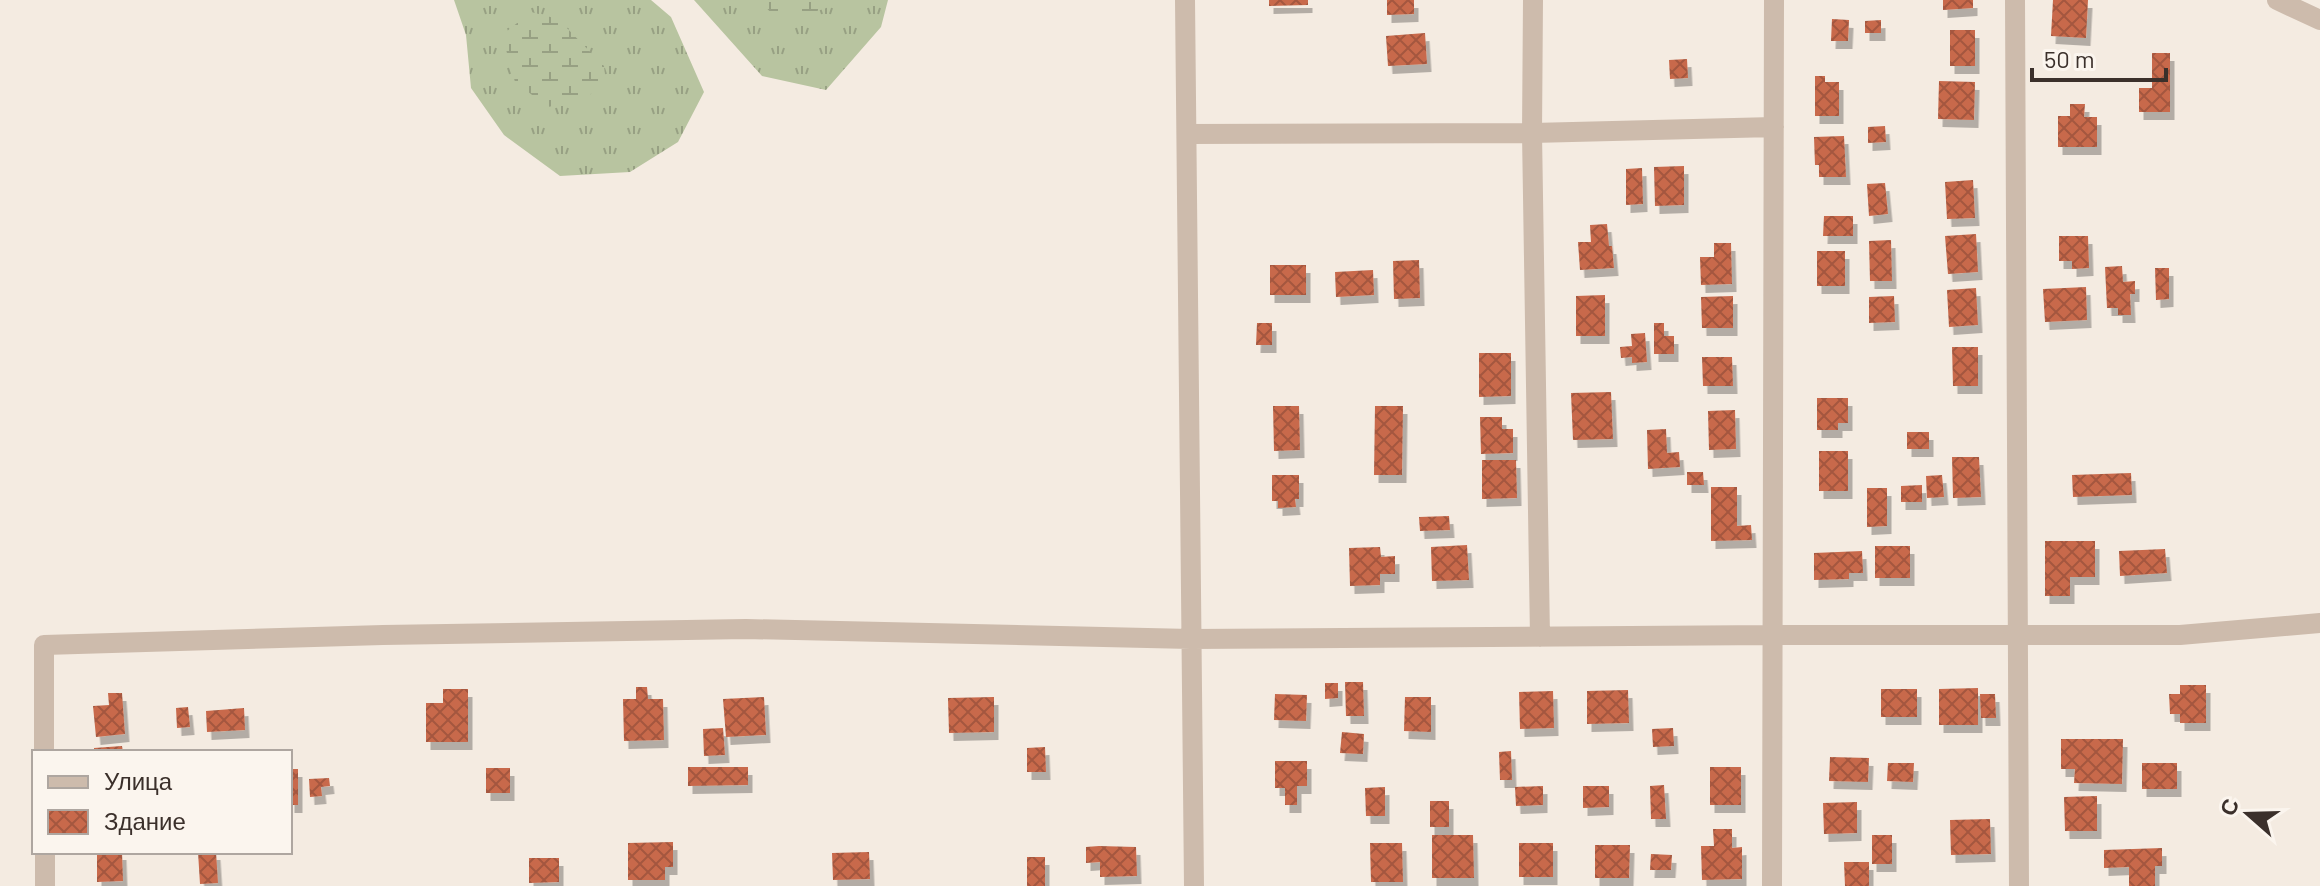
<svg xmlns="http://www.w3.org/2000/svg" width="2320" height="886" font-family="Barlow,sans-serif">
<defs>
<pattern id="grass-tufts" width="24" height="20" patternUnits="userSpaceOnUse" patternTransform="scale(2)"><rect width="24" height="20" fill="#b8c4a0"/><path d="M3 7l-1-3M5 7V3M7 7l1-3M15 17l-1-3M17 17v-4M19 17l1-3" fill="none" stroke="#97a083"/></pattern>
<pattern id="wetland-marsh" width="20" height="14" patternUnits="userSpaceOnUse" patternTransform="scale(2)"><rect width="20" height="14" fill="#b8c4a0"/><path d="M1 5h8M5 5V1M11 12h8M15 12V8" fill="none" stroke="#97a083"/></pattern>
<pattern id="building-cross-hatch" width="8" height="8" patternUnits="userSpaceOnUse" patternTransform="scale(2)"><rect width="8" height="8" fill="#c8694b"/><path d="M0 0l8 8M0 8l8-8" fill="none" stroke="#a4573f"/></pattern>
<filter id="shadow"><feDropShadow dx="4.5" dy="8" stdDeviation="0" flood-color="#0004"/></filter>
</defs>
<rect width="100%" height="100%" fill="#f4ebe1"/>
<path fill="url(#grass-tufts)" d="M454 0H651L671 17 704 92 678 142 630 172 560 176 504 135 471 88 466 35Z
M694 0H888L881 27 826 90 762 76Z"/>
<path fill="url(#wetland-marsh)" d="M759 0H839C829 13 791 15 775 17Z
M531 12 558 19 604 66 606 86 579 100 548 107 515 82 502 35Z"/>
<path fill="url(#building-cross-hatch)" filter="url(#shadow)" d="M1269 0H1308V5L1269 6Z
M1387 0H1414V14L1387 15Z
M1943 0H1973V8L1943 10Z
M2053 0H2088L2086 38 2051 36Z
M1832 19 1849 20 1848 41H1831Z
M1881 20V33H1865V21Z
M1950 30H1975V66H1950Z
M1425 33 1427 64 1388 66 1386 36Z
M2152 53H2170V112H2139V88H2152Z
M1687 59 1688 78 1670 79 1669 60Z
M1815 76H1825V82H1839V116H1815Z
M1939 81 1975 82 1974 120 1938 119Z
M2070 104H2085L2084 117H2097V147H2058V116H2070Z
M1885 126 1886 142 1868 143V127Z
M1844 136 1846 177H1819V165H1815L1814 137Z
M1684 166V205L1655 206 1654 167Z
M1642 168 1643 204 1626 205V169Z
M1973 180 1975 218 1947 219 1945 182Z
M1885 183 1888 214 1869 216 1867 184Z
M1824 216H1853V236H1823Z
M1607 224 1609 246H1612L1614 268 1580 270 1578 242H1591L1590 225Z
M1976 234 1978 272 1948 274 1945 236Z
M2059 236H2088L2089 268 2072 269V261H2059Z
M1891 240 1892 281H1870L1869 241Z
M1714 243H1731L1732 284 1701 285 1700 257H1714Z
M1817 251H1845V286H1817Z
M1419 260 1420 298 1394 299 1393 261Z
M1270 265H1306V295H1270Z
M2122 266 2123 282 2135 281V294H2130L2131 315H2118V308H2107L2105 267Z
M2155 268H2169V299L2156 300Z
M1373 270 1374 295 1336 297 1335 272Z
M2086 287 2087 320 2045 322 2043 289Z
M1976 288 1978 325 1949 327 1947 290Z
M1605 295V336H1576V296Z
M1733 296V328H1702L1701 297Z
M1894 296 1895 322 1869 323V297Z
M1257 323H1272V345H1256Z
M1654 323H1664V336H1674V354H1654Z
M1645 333 1647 362 1632 363V357L1621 358 1620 347 1632 346 1631 334Z
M1952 347H1978V386H1953Z
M1479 353H1511V396L1479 397Z
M1702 357H1732L1733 386H1703Z
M1611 392 1613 439 1573 440 1571 393Z
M1817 398H1848V423H1838V430H1817Z
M1273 406H1299L1300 450 1274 451Z
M1375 406H1403L1402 475H1374Z
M1735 410 1736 449 1709 450 1708 411Z
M1480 417H1502V429H1513V453L1481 454Z
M1666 429 1667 453 1679 452 1680 467 1648 469 1647 430Z
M1907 432H1929V449H1907Z
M1819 451H1848V491H1819Z
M1952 457H1979L1981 497 1953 498Z
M1482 460H1516L1517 498 1482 499Z
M1687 472H1703L1704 485H1687Z
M2131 473 2132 495 2073 497 2072 475Z
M1272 475H1299V499H1295L1296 507 1278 508V501H1272Z
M1942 475 1944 497 1927 498 1926 476Z
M1922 485V502H1901V486Z
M1711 487H1737V526L1751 525 1752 540 1711 541Z
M1867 488H1887V526L1867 527Z
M1449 516 1450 530 1420 531 1419 517Z
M2045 541H2095V577H2070V596H2045Z
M1467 545 1469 580 1432 581 1431 547Z
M1875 546H1910V578H1875Z
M1380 547 1381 557 1395 556V574H1380V585L1350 586 1349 548Z
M2165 549 2167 573 2120 576 2119 551Z
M1862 551 1863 573H1849V579L1814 580V553Z
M1345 682H1363L1364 716H1346Z
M1325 683H1338V698L1325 699Z
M2180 685H2206V723H2180V714H2170L2169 694H2180Z
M636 687H647L648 699H663L664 740 624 741 623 699H636Z
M1978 688V725H1939V689Z
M443 689H468V742H426V703H443Z
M1881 689H1917V717H1881Z
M1628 690 1629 723 1587 724V691Z
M1553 691 1554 728 1520 729 1519 692Z
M108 693H122L125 734 96 737 93 706 109 705Z
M1275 694 1307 695 1306 721 1274 720Z
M1980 694H1995L1996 718H1981Z
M764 697 766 735 726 737 723 699Z
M994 697V732L949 733 948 698Z
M1405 697H1431V732L1404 731Z
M188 707 190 727 177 728 176 708Z
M244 708 245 730 207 732 206 711Z
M723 728 725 755 704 756 703 729Z
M1673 728 1674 746 1653 747 1652 729Z
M1342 732 1364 734 1363 754 1340 753Z
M2061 739H2123L2122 784 2074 783 2075 769H2061Z
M122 746 123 752H94V748Z
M1045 747 1046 772H1027V748Z
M1511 751 1512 780H1500L1499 752Z
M1830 757 1869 758 1868 782 1829 781Z
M1275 761H1307V786H1297V805H1285V788H1275Z
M1888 763H1914L1913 782 1887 781Z
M2142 763H2177V789H2142Z
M688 767H748V785L688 786Z
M1710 767H1741V805H1710Z
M486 768H510V793H486Z
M290 769H298V805H290Z
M329 778 330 786 321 787 322 796 310 797 309 779Z
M1664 785 1666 819H1651L1650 786Z
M1543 786V805L1516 806 1515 787Z
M1583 786H1609V807L1583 808Z
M1385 787V816H1366L1365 788Z
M2097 796V831H2065L2064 797Z
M1430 801H1449V827H1430Z
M1857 802V833L1824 834 1823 803Z
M1990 819 1991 854 1951 855 1950 820Z
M1713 829H1732V848L1742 847V879L1702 880 1701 846H1714Z
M1432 835H1473L1474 878H1432Z
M1872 835H1892V864H1872Z
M673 842V867H665V880H628V843Z
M1370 843H1402L1403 882H1371Z
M1519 843H1553V877H1519Z
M1595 845H1630L1629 878H1595Z
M1099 846 1136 847 1137 876 1100 877V862L1086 863V847Z
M2162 848V866H2155V886H2129V867L2104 868V850Z
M97 852H122L123 881 97 882Z
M198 852H216L218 883 200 884Z
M869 852 870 879 833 880 832 853Z
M1651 854 1672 855 1671 870H1650Z
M1027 857H1045V886H1027Z
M529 858H559V882L529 883Z
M1844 862H1869V886H1845Z"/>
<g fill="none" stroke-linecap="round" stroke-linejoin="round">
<path stroke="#cdbbac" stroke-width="20" d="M1185 0 1194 886
M1533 0 1532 133 1540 637
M2015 0 2019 886
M2277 0 2320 20
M1187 134 1532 133 1774 127
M44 752V645L383 635 746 629 1191 639 1773 635H2180L2320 623
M45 852V886
M1772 886 1774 0"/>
</g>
<rect x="32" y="750" width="260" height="104" fill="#fbf5ee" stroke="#aea6a0" stroke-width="2"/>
<rect x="48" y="776" width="40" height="12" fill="#cdbbac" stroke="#aea6a0" stroke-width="2"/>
<text x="104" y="790" font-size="24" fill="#3b302b">Улица</text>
<rect x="48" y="810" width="40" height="24" fill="url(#building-cross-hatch)" stroke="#aea6a0" stroke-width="2"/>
<text x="104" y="830" font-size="24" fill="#3b302b">Здание</text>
<g transform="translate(2248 814) rotate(290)" stroke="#fbf5ee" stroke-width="6" paint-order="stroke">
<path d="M0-6L14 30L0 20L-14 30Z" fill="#3b302b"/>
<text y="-12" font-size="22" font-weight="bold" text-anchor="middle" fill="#3b302b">С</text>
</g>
<path d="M2032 68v12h134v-12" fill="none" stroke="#3b302b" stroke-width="4"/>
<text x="2044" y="68" font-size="24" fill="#3b302b" stroke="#fbf5ee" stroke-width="6" paint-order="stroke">50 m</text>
</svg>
